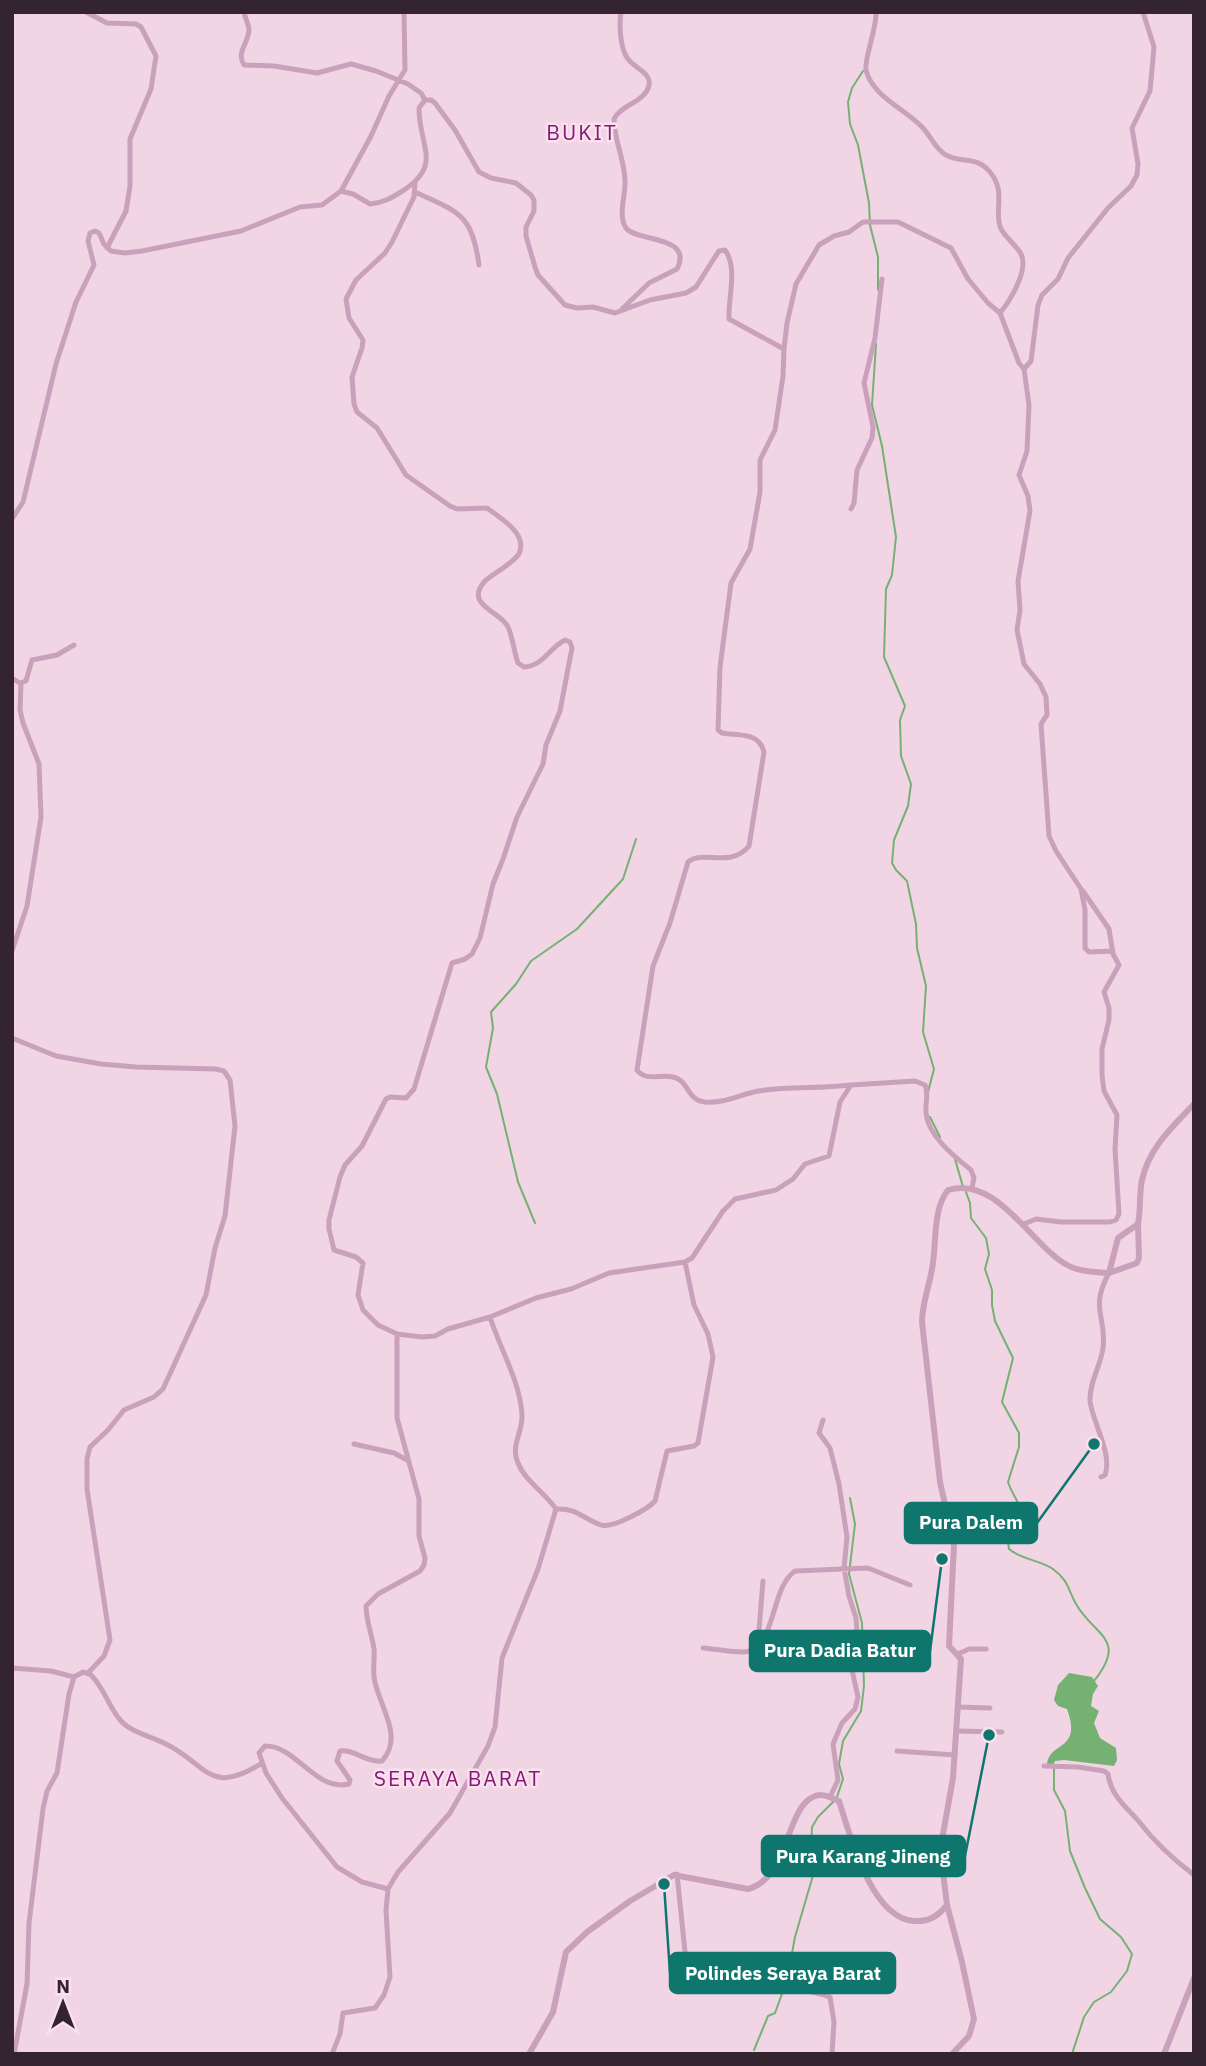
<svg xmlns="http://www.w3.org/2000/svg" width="1206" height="2066" font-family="'IBM Plex Sans',sans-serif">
<rect width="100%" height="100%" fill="#f2d5e5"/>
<path fill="#74b173" d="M1069 1673 1092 1677 1098 1686 1093 1694 1091 1706 1099 1711 1094 1723 1100 1738 1116 1748 1117 1760 1114 1766 1064 1760 1055 1761 1053 1766H1047C1048 1740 1083 1753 1067 1709L1058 1706 1054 1700 1058 1685Z"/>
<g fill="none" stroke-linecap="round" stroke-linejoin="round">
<path stroke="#74b173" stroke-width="2" d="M863 71 852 88 848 102 850 124 858 145 869 203 870 225 878 257V290
M876 344 872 405 882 446 896 537 892 575 886 589 884 657 905 706 900 720 901 756 911 784 908 806 894 840 892 863 896 870 907 881 916 924 917 948 926 986 923 1032 934 1069 928 1092
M930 1117 940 1137
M955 1159 963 1187
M966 1192 970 1203 971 1218 986 1238 989 1254 985 1269 992 1290V1305L995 1321 1013 1358 1002 1402 1019 1433V1447L1008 1482C1013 1498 1028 1512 1023 1531L1008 1542 1009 1549C1022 1560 1040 1560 1053 1569 1069 1581 1067 1588 1076 1604 1095 1637 1128 1638 1094 1681
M535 1223 518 1182 497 1094 486 1067 493 1028 491 1012 516 984 531 961 577 929 623 879 636 839
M1054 1767V1790L1065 1811 1070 1851 1085 1888 1100 1919 1121 1937 1132 1954 1127 1971 1111 1992 1094 2002 1084 2017 1072 2054
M837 1797 843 1779 839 1764 843 1741 861 1711 864 1686 862 1623 849 1574 855 1524 850 1498
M754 2050 768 2016 775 2013 787 1980 795 1937 816 1865 811 1846 812 1827 818 1817 834 1801"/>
<path stroke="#caa1ba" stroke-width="5" d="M86 12 107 23 136 24 141 27 156 56 151 89 130 139V186L126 211 107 248
M244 12C245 18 249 25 249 30 248 44 236 52 244 65L274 66 317 73 351 64 376 71 408 84 421 93 425 100
M621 12C619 24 620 45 626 56 631 67 652 72 649 85 646 102 620 105 614 119 614 142 626 162 625 184 625 196 618 217 626 228 636 242 694 235 677 269L649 283 622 309
M876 12C877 28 864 59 866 70 872 96 905 109 922 127 931 136 935 149 946 155 962 164 976 155 990 172 1007 192 993 212 1001 229 1006 238 1016 245 1021 254 1029 270 1010 301 1000 313
M415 183 414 197 392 242 385 253 356 280 346 299 349 318 363 340 362 348 352 377 354 404 357 412 377 428 406 475 450 506 457 509 487 508C501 519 528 533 519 554 510 566 496 571 485 581 463 605 502 612 508 627 513 638 514 652 518 663L524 667C543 666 549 648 565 640L570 642 572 648 560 711 546 745 543 764 517 817 503 859 493 884 480 938 472 954 465 959 452 963 414 1089 406 1098 390 1097 386 1099 362 1146 345 1165 340 1177 329 1220V1229L334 1250 356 1257 363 1263 358 1295 363 1310 378 1325 397 1334 422 1337 435 1336 448 1329 490 1317 536 1298 571 1289 609 1273 685 1262 692 1258 723 1211 735 1199 776 1190 793 1179 805 1164 829 1156 840 1102 851 1085 915 1081 925 1085C929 1094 925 1103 926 1113 928 1136 955 1157 971 1170L974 1178 972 1188
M341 191 371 136 389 96 405 70 404 12
M415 192C459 212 472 214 479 265
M784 349 783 376 775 430 760 460V492L750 549 731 583 720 667 718 730 722 733C740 736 759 732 764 752L749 846C730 869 703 849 688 862L670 923 653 966 637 1070C646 1082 660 1074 673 1077 689 1080 687 1101 705 1102 722 1104 742 1094 758 1091 789 1086 821 1089 851 1085
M1024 369 1029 405 1027 451 1019 475 1028 496 1030 511 1018 581 1020 610 1017 630 1024 664 1040 684 1046 697 1047 715 1041 724 1049 836 1056 851 1081 889 1085 910V948L1089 952 1113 951
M851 509 854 503 857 470 872 438 873 427 864 383 875 338 882 279
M12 519 23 502 56 364 76 302 94 265 88 241 90 233 95 231 99 233 104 244 111 251 125 253 142 251 241 231 300 207 322 205 341 191 353 194 370 204C383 203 391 198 401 192 444 165 419 148 419 108L425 100H431L435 103 455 130 479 172 491 178 516 183 531 195 534 200V211L526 227V236L535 267 538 275 565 305 577 308 593 307 615 313 650 300 686 293 696 287 715 257 719 251 725 250C738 268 728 297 729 319L784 349 787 323 796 284 819 245 834 236 849 232 863 222H898L951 248 968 279 988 303 1000 313 1019 363 1024 369 1031 361 1038 305 1042 295 1058 279 1068 258 1108 208 1131 186 1137 175 1138 164 1132 128 1150 91 1154 47 1143 12
M12 678 21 684 20 710 23 723 39 764 41 817 27 906 12 951
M20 683 26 681 32 660 57 655 74 645
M12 1038 56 1056 101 1064 136 1067 216 1069 224 1071 230 1080 235 1126 225 1216 215 1248 206 1295 163 1389 154 1397 124 1410 108 1430 90 1447 87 1459V1489L110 1640 104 1656 88 1673
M1024 1224 1036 1219 1061 1222H1110L1116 1220 1119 1214 1115 1149 1117 1115 1104 1091 1102 1075V1049L1109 1020V1008L1104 992 1119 965 1113 954 1109 929 1083 891
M823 1420 819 1433 830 1448 839 1484 847 1537 844 1568 849 1596 856 1618 857 1632 852 1670 858 1697 855 1709 842 1723 833 1744 838 1780 830 1797
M354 1444 394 1453 407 1460
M1101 1477 1105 1475C1113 1454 1092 1421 1090 1401 1089 1383 1101 1365 1103 1348 1107 1316 1089 1309 1109 1273
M556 1509C578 1508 583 1519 601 1525 612 1529 648 1509 655 1501L667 1451 694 1446 698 1443 713 1357 708 1334 694 1305 685 1262
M754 1647 759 1630 763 1581
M703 1648C716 1649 730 1652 743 1652 777 1651 769 1589 795 1571L868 1568 910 1585
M958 1654 969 1649H986
M12 1668 51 1671 74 1677
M958 1707 990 1708
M956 1731 1002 1732
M897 1751 955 1755
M1044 1766 1078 1767 1104 1771 1108 1774C1111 1797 1127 1807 1141 1824 1157 1845 1173 1859 1194 1875
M677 1874 685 1952 689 1960C733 1983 784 1982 830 1997L834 2022 832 2054
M388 1889 362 1882 337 1867 282 1798 266 1773 259 1753 265 1746C296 1745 315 1792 349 1784L350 1780 337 1761 340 1751C355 1749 366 1763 382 1761 404 1737 380 1707 375 1682 372 1671 375 1660 374 1649 372 1634 366 1621 366 1606L378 1594 420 1571 424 1565 425 1558 419 1536V1499L397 1418V1334
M14 2054 27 1984 29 1923 43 1809 47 1791 57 1773 69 1694 74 1677 83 1672 91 1675C105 1689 109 1708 121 1721 132 1733 151 1736 166 1744 207 1764 209 1797 262 1763
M332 2054 340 2034 343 2013 375 2008 384 1995 390 1977 386 1910 388 1889 398 1872 450 1813 488 1746 495 1727 502 1658 538 1569 556 1509C545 1493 525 1481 518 1463 510 1446 523 1432 522 1415 520 1381 500 1349 490 1317"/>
<path stroke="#caa1ba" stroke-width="6" d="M1109 1273 1137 1263 1139 1258 1138 1224
M529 2054 553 2012 566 1952 587 1932 630 1901 674 1875 748 1889C788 1879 786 1809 813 1797 822 1792 831 1798 839 1801 850 1835 871 1918 914 1921 929 1922 938 1916 947 1905
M952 2054 969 2036 974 2019 962 1962 947 1905 942 1864 943 1834 953 1778 961 1659 949 1646 954 1545 940 1482 922 1322C922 1304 929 1287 932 1269 937 1244 932 1210 948 1190 997 1175 1031 1245 1067 1265 1080 1272 1095 1272 1109 1273L1118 1238 1138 1224C1141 1209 1139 1194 1142 1180 1149 1148 1172 1127 1194 1104
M1164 2054 1194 1978"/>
</g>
<g text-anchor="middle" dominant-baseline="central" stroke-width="5" stroke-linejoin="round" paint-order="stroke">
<g font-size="21" letter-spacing="2" fill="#881875" stroke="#fae1ee">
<text x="582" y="132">BUKIT</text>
<text x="458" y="1778">SERAYA BARAT</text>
</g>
</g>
<path fill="none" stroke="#0f766e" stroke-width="2.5" d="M1094 1444L1037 1523M942 1559L930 1651M989 1735L965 1856M664 1884L670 1973"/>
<g fill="#0f766e" stroke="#fae1ee" stroke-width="2.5">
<circle cx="1094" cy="1444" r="7"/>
<circle cx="942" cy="1559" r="7"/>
<circle cx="989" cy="1735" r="7"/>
<circle cx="664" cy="1884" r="7"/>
</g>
<g fill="#0f766e" stroke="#0f766e" stroke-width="2.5">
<rect x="905" y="1503" width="132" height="40" rx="7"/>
<rect x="750" y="1631" width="180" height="40" rx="7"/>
<rect x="762" y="1836" width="203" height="40" rx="7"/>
<rect x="670" y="1953" width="225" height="40" rx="7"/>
</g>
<g font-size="19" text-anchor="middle" font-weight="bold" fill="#fff">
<text x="971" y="1529">Pura Dalem</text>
<text x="840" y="1657">Pura Dadia Batur</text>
<text x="863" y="1863">Pura Karang Jineng</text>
<text x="783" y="1980">Polindes Seraya Barat</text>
</g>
<rect width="1206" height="2066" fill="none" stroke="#342430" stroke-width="28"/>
<g transform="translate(63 2003)" stroke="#fae1ee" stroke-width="5" paint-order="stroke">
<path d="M0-5L12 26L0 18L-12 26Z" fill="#342430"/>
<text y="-10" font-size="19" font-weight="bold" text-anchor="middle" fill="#342430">N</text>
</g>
</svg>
